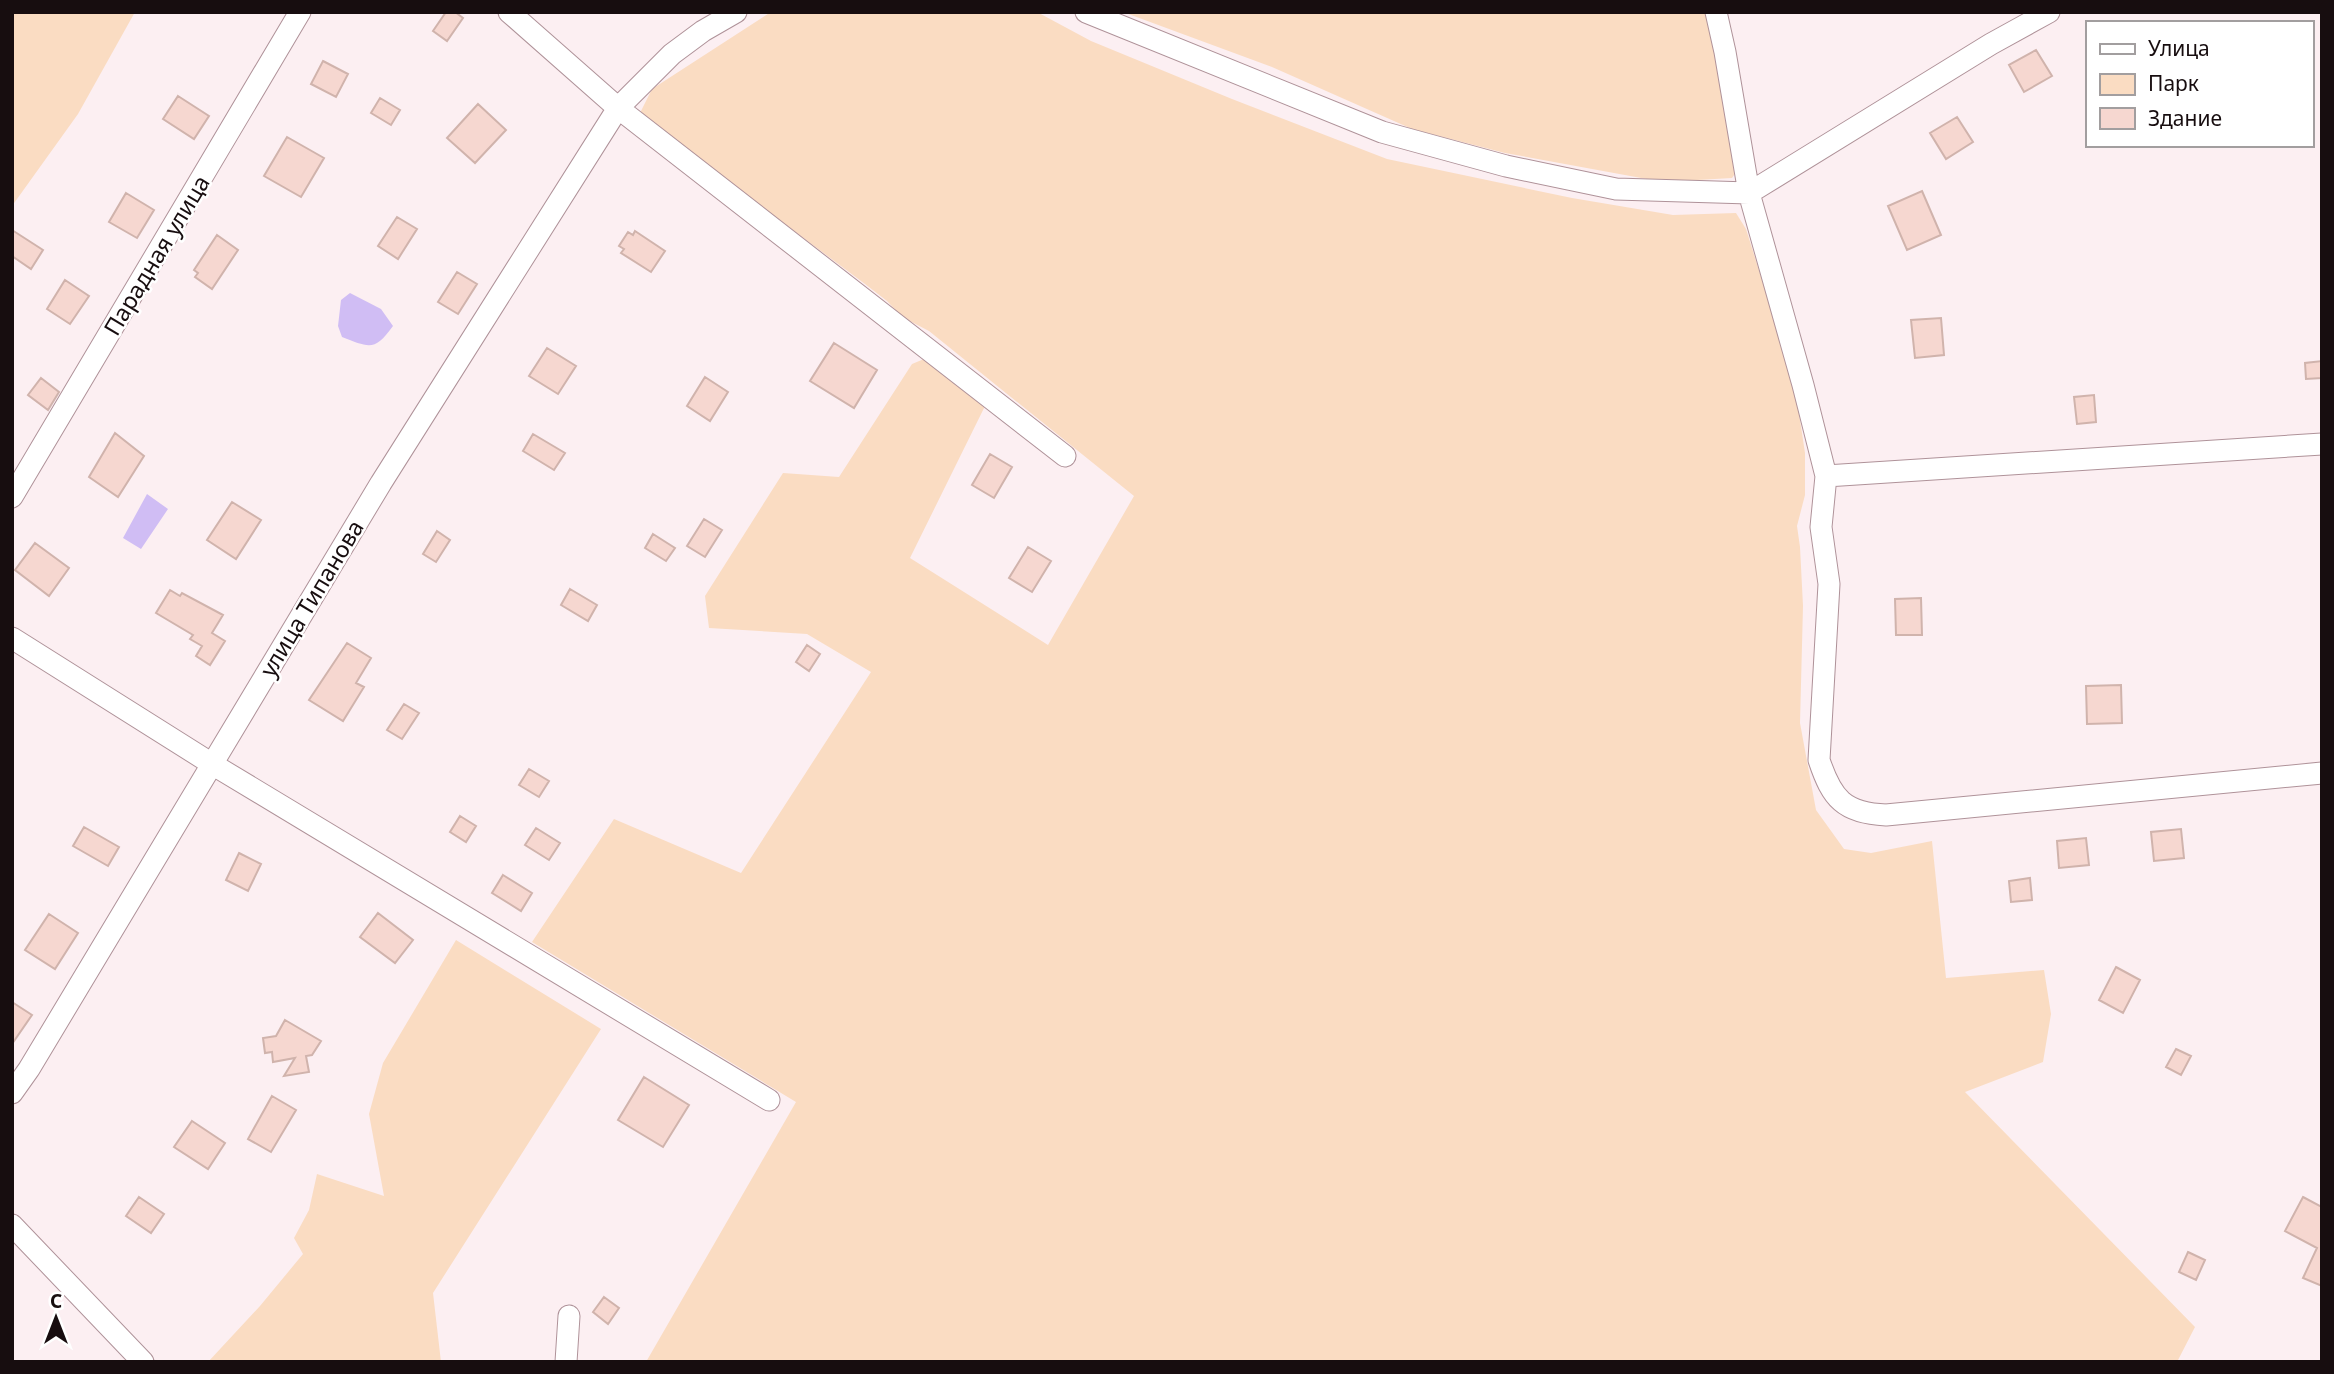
<svg xmlns="http://www.w3.org/2000/svg" width="2334" height="1374" font-family="'Noto Sans',sans-serif">
<rect width="100%" height="100%" fill="#fceff2"/>
<path fill="#fadcc2" d="M12 12H135L78 114 12 206Z
M771 12H1037L1091 41 1232 99 1387 159 1572 198 1673 215 1736 213 1746 229 1784 350 1798 407 1805 453V495L1797 526 1800 547 1803 606 1800 723 1816 810 1844 849 1871 853 1932 841 1946 978 2044 970 2051 1014 2043 1062 1965 1092 2195 1327 2177 1362H646L796 1102 532 942 614 819 741 873 871 672 807 634 709 628 705 596 783 473 839 477 912 364 924 359 987 402 910 558 1048 645 1134 496 929 331 902 317 887 301 865 284 639 115 652 89Z
M1123 12H1708L1739 168 1732 178 1663 182 1505 153 1412 129 1272 67Z
M456 940 601 1029 433 1293 441 1362H208L260 1306 303 1254 294 1238 309 1210 317 1174 384 1196 369 1114 383 1063Z"/>
<path fill="#d0bdf4" d="M350 293 381 309 393 326C375 351 370 348 342 337L338 326 341 300Z
M147 494 168 509 141 549 123 538Z"/>
<path fill="#f6d7d0" stroke="#d0b3ac" stroke-width="2" d="M446 12H455L463 18 447 41 433 31Z
M2036 50 2052 76 2024 92 2009 65Z
M323 61 348 74 336 97 311 84Z
M178 96 209 116 194 139 163 119Z
M380 98 400 110 391 125 371 113Z
M478 104 506 130 475 163 447 138Z
M1957 117 1973 142 1946 159 1930 133Z
M287 137 324 158 301 197 264 176Z
M1922 191 1941 235 1907 250 1888 206Z
M126 193 154 210 137 238 109 222Z
M397 217 417 229 398 259 378 246Z
M12 230 43 250 31 269 12 256Z
M635 231 665 251 651 272 621 253 624 249 619 246 628 232 633 235Z
M217 235 238 250 212 289 195 277 198 273 194 270Z
M457 272 477 284 458 314 438 302Z
M65 280 89 296 70 324 47 309Z
M1941 318 1944 355 1915 358 1911 320Z
M834 343 877 370 854 408 810 381Z
M547 348 576 366 558 394 529 376Z
M2322 361V378L2306 379 2305 363Z
M705 377 728 392 710 421 687 406Z
M41 378 59 392 48 410 28 395Z
M2094 395 2096 422 2077 424 2074 397Z
M115 433 144 456 118 497 89 477Z
M533 434 565 453 554 470 523 451Z
M990 454 1012 467 994 498 972 485Z
M232 502 261 520 236 559 207 540Z
M704 519 722 530 705 557 687 546Z
M437 531 450 540 436 562 423 554Z
M653 534 675 548 666 561 645 548Z
M35 543 69 568 49 596 15 570Z
M1028 547 1051 561 1032 592 1009 578Z
M570 589 597 605 588 621 561 605Z
M170 590 180 596 182 593 223 615 212 633 225 641 210 665 196 656 202 646 190 639 193 635 156 613Z
M1921 598 1922 635H1896L1895 599Z
M347 643 371 658 356 683 364 687 343 721 309 700Z
M807 645 820 654 809 671 796 662Z
M2121 685 2122 723 2087 724 2086 686Z
M404 704 419 713 402 739 387 730Z
M529 769 549 781 539 797 519 785Z
M460 816 476 826 466 842 450 832Z
M84 827 119 847 108 866 73 846Z
M536 828 560 843 549 860 525 845Z
M2181 829 2184 858 2154 861 2151 832Z
M2086 838 2089 865 2059 868 2057 841Z
M239 853 261 864 248 891 226 880Z
M503 875 532 893 521 911 492 893Z
M2030 878 2032 900 2011 902 2009 881Z
M378 913 413 940 395 963 360 937Z
M49 914 78 933 55 969 25 950Z
M2116 967 2140 980 2123 1013 2099 1000Z
M12 1002 32 1015 12 1044Z
M285 1020 321 1041 312 1055 306 1056 309 1072 284 1076 295 1058 273 1062 272 1052 265 1053 263 1038 276 1036Z
M2176 1049 2191 1056 2181 1075 2166 1067Z
M644 1077 689 1105 663 1147 618 1120Z
M272 1096 296 1110 271 1152 248 1139Z
M192 1121 225 1143 208 1169 174 1147Z
M139 1197 164 1214 151 1233 126 1216Z
M2303 1197 2322 1207V1286L2303 1278 2317 1248 2285 1231Z
M2188 1252 2205 1260 2196 1280 2179 1272Z
M604 1297 619 1308 608 1324 593 1312Z"/>
<g fill="none" stroke-linecap="round" stroke-linejoin="round">
<defs>
<path id="minor" d="M509 12 618 108 1065 456
M1086 12 1382 132 1506 166 1616 189 1749 193 1991 44 2049 12
M1716 12 1725 52 1749 193 1803 385 1826 476 1821 527 1829 584 1819 760C1832 799 1844 813 1886 815L2322 773
M1826 476 2322 444
M12 497 300 12
M12 638 212 764 769 1100
M12 1093 29 1069 381 483 618 108 672 54 703 31 736 12
M12 1225 143 1362
M566 1362 569 1316"/>
</defs>
<use href="#minor" stroke="#af9299" stroke-width="23"/>
<use href="#minor" stroke="#fff" stroke-width="21"/>
</g>
<g text-anchor="middle" dominant-baseline="central" stroke-width="5" stroke-linejoin="round" paint-order="stroke">
<g font-size="23" fill="#170d0f" stroke="#fff">
<text transform="translate(156 255) rotate(-59)">Парадная улица</text>
<text transform="translate(311 598) rotate(-59)">улица Типанова</text>
</g>
</g>
<rect width="2334" height="1374" fill="none" stroke="#170d0f" stroke-width="28"/>
<rect x="2086" y="21" width="228" height="126" fill="#ffffff" stroke="#a29e9f" stroke-width="2"/>
<rect x="2100" y="44" width="35" height="10" fill="#ffffff" stroke="#a29e9f" stroke-width="2"/>
<text x="2148" y="56" font-size="21" fill="#170d0f">Улица</text>
<rect x="2100" y="74" width="35" height="21" fill="#fadcc2" stroke="#a29e9f" stroke-width="2"/>
<text x="2148" y="91" font-size="21" fill="#170d0f">Парк</text>
<rect x="2100" y="108" width="35" height="21" fill="#f6d7d0" stroke="#a29e9f" stroke-width="2"/>
<text x="2148" y="126" font-size="21" fill="#170d0f">Здание</text>
<g transform="translate(56 1318)" stroke="#ffffff" stroke-width="5" paint-order="stroke">
<path d="M0-5L12 26L0 18L-12 26Z" fill="#170d0f"/>
<text y="-10" font-size="19" font-weight="bold" text-anchor="middle" fill="#170d0f">С</text>
</g>
</svg>
